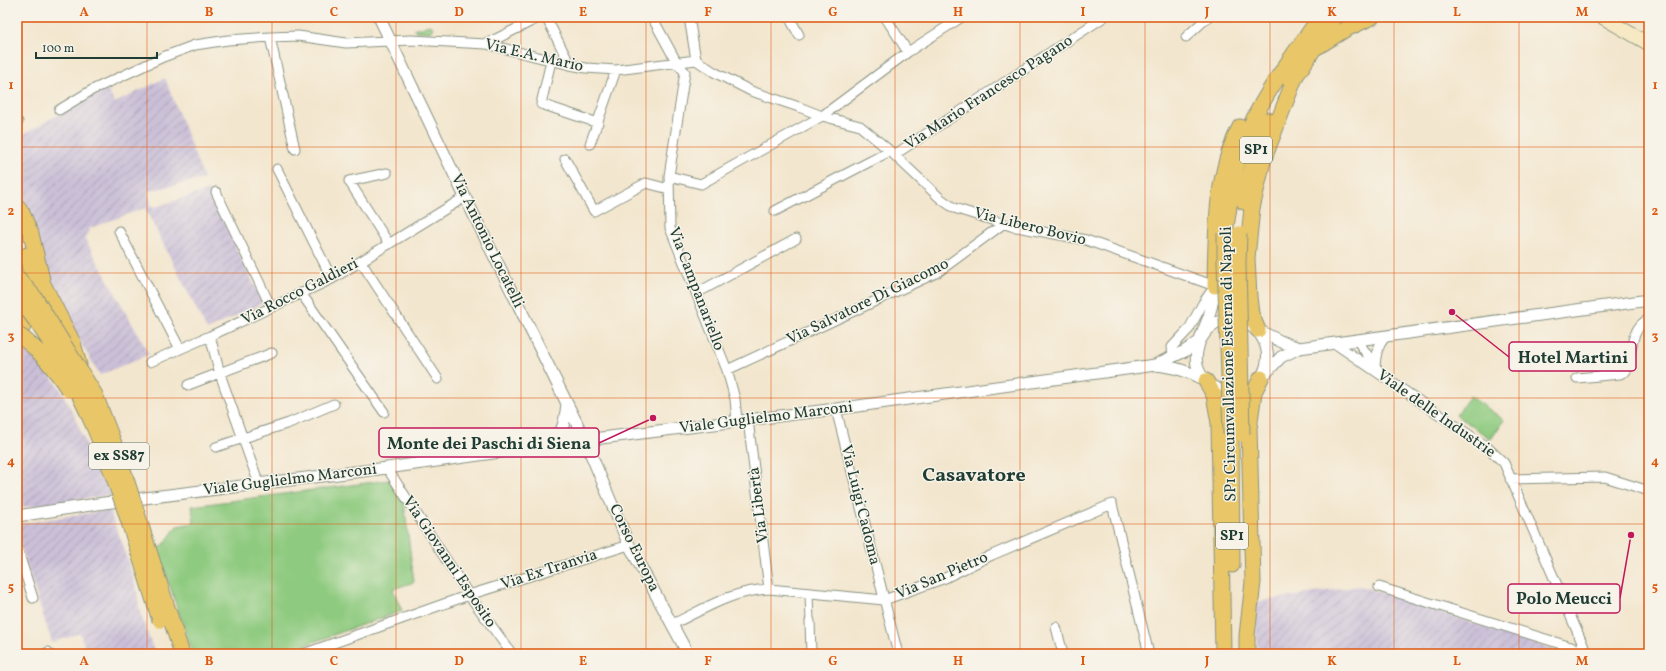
<svg xmlns="http://www.w3.org/2000/svg" width="1666" height="671" font-family="Vollkorn,serif">
<defs>
<pattern id="industrial-furrows" width="10" height="10" patternUnits="userSpaceOnUse"><rect width="10" height="10" fill="#cabfd7"/><path d="M-1 1l2-2M0 10L10 0M9 11l2-2" fill="none" stroke="#a39caf"/></pattern>
<pattern id="grass-tufts" width="24" height="20" patternUnits="userSpaceOnUse"><rect width="24" height="20" fill="#8eca7f"/><path d="M3 7l-1-3M5 7V3M7 7l1-3M15 17l-1-3M17 17v-4M19 17l1-3" fill="none" stroke="#73a569"/></pattern>
</defs>
<rect width="100%" height="100%" fill="#f7f3e8"/>
<filter id="ink" filterUnits="userSpaceOnUse"><feTurbulence type="fractalNoise" baseFrequency=".025" numOctaves="2"/><feDisplacementMap in="SourceGraphic" scale="8" xChannelSelector="R" yChannelSelector="G"/><feConvolveMatrix kernelMatrix="1 2 1 2 8 2 1 2 1" color-interpolation-filters="sRGB"/></filter>
<filter id="wash" filterUnits="userSpaceOnUse"><feTurbulence type="fractalNoise" baseFrequency=".012" numOctaves="4" result="noise"/><feDisplacementMap in="SourceGraphic" scale="16" xChannelSelector="R" yChannelSelector="G"/><feGaussianBlur stdDeviation="0.9" result="paint"/><feColorMatrix in="noise" values="0 0 0 0 0 0 0 0 0 0 0 0 0 0 0 0 0 1.4 0 .05"/><feComposite in="paint" operator="in"/></filter>
<g filter="url(#wash)">
<rect width="100%" height="100%" fill="#f3e6ce"/>
<path fill="url(#industrial-furrows)" d="M165 78 204 179 148 191 151 205 155 207 208 190 263 303 207 330 145 208 90 228 85 239 149 354 100 375 61 310 17 199V138L106 88 115 103Z
M24 348 36 358 60 388 74 415 100 479 105 477 112 495 17 508V356Z
M109 510 123 545 137 591 140 612 155 654H87L80 633 52 643 17 535V524Z
M1360 586 1567 654H1257L1256 602Z"/>
<path fill="url(#grass-tufts)" stroke="#56845a" d="M431 25 433 28 430 32 415 31V28H423L425 26Z"/>
<path fill="#8eca7f" stroke="#56845a" d="M1470 396 1504 420 1491 439 1456 415Z
M389 480 404 503 414 582 393 589 402 611 279 654H193L157 549 163 546 177 526 194 523 192 506Z"/>
</g>
<g filter="url(#ink)">
<g fill="none" stroke-linecap="round" stroke-linejoin="round">
<defs>
<path id="pedestrian" d="M809 594 810 621"/>
<path id="minor" d="M546 17 570 65
M652 17 677 63 685 72 669 176 670 228 727 370 735 399 737 421
M689 17 696 60
M789 17 799 35
M885 17 908 52
M270 37 295 149
M1186 37 1208 17
M486 44 540 17
M551 61 541 104 598 123
M59 110 92 90 163 57 195 45 228 40 270 37 298 36 346 43 411 40 486 44 570 65 586 68 616 70 696 60 714 72 751 91 799 107 822 116 860 126 890 151 941 199 954 208 1011 226 1086 240 1215 286 1203 303 1189 329 1172 347 1173 357
M17 122H18
M590 144 616 70
M894 155 1104 17
M565 159 594 211 646 183 669 189
M277 169 332 279
M387 173 349 181 389 244
M669 176 701 184 822 116 908 52 962 17
M216 192 271 307
M775 211 890 151
M119 231 180 349
M361 262 438 379
M301 293 384 412
M697 293 796 239
M210 336 220 374 259 484
M1357 340 1378 370
M1334 343 1487 447 1504 463 1587 654
M150 362 210 336 332 279 465 197
M1375 367C1376 354 1377 347 1385 337
M727 370 938 272 1003 224
M1577 378 1620 374 1626 371C1632 354 1630 327 1649 319
M188 385 272 353
M836 409 898 654
M748 420 769 589
M216 447 289 423 334 404
M387 468 469 595 512 654
M1510 479 1605 477 1649 491
M17 548 33 598
M1379 587 1587 652
M810 621 811 654
M673 624C706 608 731 591 769 589L884 600 945 578 992 555 1112 504 1149 654
M1056 627 1063 654
M48 652 49 654
M303 654 469 595 629 545"/>
<path id="tertiary" d="M379 17 465 197 585 440 629 545 688 654
M1215 286C1214 296 1212 306 1209 316 1200 341 1184 366 1212 386 1219 390 1228 393 1236 391
M1251 326C1267 337 1272 357 1263 374
M1258 330 1282 342 1299 348
M1157 364 1185 351 1199 342 1207 330 1218 322 1233 320
M1261 378 1281 357 1299 348 1649 300
M550 445C563 434 565 421 567 404
M17 516 104 503 387 468 585 440 836 409 1155 365C1175 367 1188 371 1206 381"/>
<path id="secondary" d="M1602 17 1649 44"/>
<path id="trunk" d="M1317 47 1346 29 1372 17
M1291 83 1335 17
M1244 202C1249 173 1257 147 1268 120
M17 206 22 213 31 234 43 284 73 343 79 365
M1225 233C1230 202 1233 171 1244 141 1261 96 1293 56 1320 17
M1215 286C1216 233 1215 174 1240 127
M1258 330 1251 314 1249 297 1247 258 1252 208 1263 161 1296 75
M17 336C34 313 34 282 27 255
M1206 381 1214 395 1219 423 1223 654
M1231 434 1232 565
M1247 654V636L1253 582 1249 428 1254 392 1261 378"/>
</defs>
<use href="#pedestrian" stroke="#899281" stroke-width="9"/>
<use href="#minor" stroke="#899281" stroke-width="11"/>
<use href="#tertiary" stroke="#899281" stroke-width="13"/>
<use href="#secondary" stroke="#899281" stroke-width="15"/>
<use href="#trunk" stroke="#899281" stroke-width="17"/>
<use href="#pedestrian" stroke="#fff" stroke-width="7"/>
<use href="#minor" stroke="#fff" stroke-width="9"/>
<use href="#tertiary" stroke="#fff" stroke-width="11"/>
<use href="#secondary" stroke="#f6e9c3" stroke-width="13"/>
<use href="#trunk" stroke="#e9c769" stroke-width="15"/>
<defs>
<path id="trunk-bridge" d="M1225 233V262L1231 434
M1239 234 1238 264 1242 434
M17 277 35 298 95 395 118 454 182 654
M17 296C94 389 124 508 160 620
M17 334C39 349 54 368 69 390"/>
</defs>
<use href="#trunk-bridge" stroke="#899281" stroke-width="17" stroke-linecap="butt"/>
<use href="#trunk-bridge" stroke="#e9c769" stroke-width="15"/>
</g>
</g>
<path fill="none" stroke="#de580e" stroke-width="1" stroke-opacity="0.55" d="M147 17V654M272 17V654M396 17V654M521 17V654M646 17V654M771 17V654M895 17V654M1020 17V654M1145 17V654M1270 17V654M1394 17V654M1519 17V654M17 147H1649M17 273H1649M17 398H1649M17 524H1649"/>
<g text-anchor="middle" dominant-baseline="central" stroke-width="3" stroke-linejoin="round" paint-order="stroke">
<g fill="#f7f3e8" stroke="#60746a" stroke-width="1">
<rect x="1240" y="137" width="32" height="26" rx="3"/>
<rect x="89" y="443" width="60" height="26" rx="3"/>
<rect x="1216" y="523" width="32" height="26" rx="3"/>
</g>
<g font-size="15" font-weight="bold" fill="#1f3d34">
<text x="1256" y="150">SP1</text>
<text x="119" y="456">ex SS87</text>
<text x="1232" y="536">SP1</text>
</g>
<g font-size="16" fill="#1f3d34" stroke="#f7f3e8">
<text transform="translate(534 56) rotate(13)">Via E.A. Mario</text>
<text transform="translate(989 93) rotate(-33)">Via Mario Francesco Pagano</text>
<text transform="translate(1030 227) rotate(14)">Via Libero Bovio</text>
<text transform="translate(487 241) rotate(64)">Via Antonio Locatelli</text>
<text transform="translate(696 289) rotate(69)">Via Campanariello</text>
<text transform="translate(300 292) rotate(-27)">Via Rocco Galdieri</text>
<text transform="translate(868 302) rotate(-26)">Via Salvatore Di Giacomo</text>
<text transform="translate(1229 364) rotate(-91)">SP1 Circumvallazione Esterna di Napoli</text>
<text transform="translate(1436 414) rotate(35)">Viale delle Industrie</text>
<text transform="translate(766 418) rotate(-7)">Viale Guglielmo Marconi</text>
<text transform="translate(290 480) rotate(-7)">Viale Guglielmo Marconi</text>
<text transform="translate(759 505) rotate(-97)">Via Libertà</text>
<text transform="translate(860 505) rotate(76)">Via Luigi Cadoma</text>
<text transform="translate(634 548) rotate(64)">Corso Europa</text>
<text transform="translate(449 562) rotate(56)">Via Giovanni Esposito</text>
<text transform="translate(549 570) rotate(-18)">Via Ex Tranvia</text>
<text transform="translate(942 576) rotate(-23)">Via San Pietro</text>
</g>
<g font-size="20" font-weight="bold" fill="#1f3d34" stroke="#f7f3e8">
<text x="974" y="476">Casavatore</text>
</g>
</g>
<path fill="none" stroke="#c2185b" stroke-width="1.5" d="M1452 312L1509 357M653 418L599 443M1631 535L1620 598"/>
<g fill="#c2185b" stroke="#f7f3e8" stroke-width="1.5">
<circle cx="1452" cy="312" r="4"/>
<circle cx="653" cy="418" r="4"/>
<circle cx="1631" cy="535" r="4"/>
</g>
<g fill="#f7f3e8" stroke="#c2185b" stroke-width="1.5">
<rect x="1509" y="342" width="127" height="29" rx="4"/>
<rect x="379" y="428" width="220" height="29" rx="4"/>
<rect x="1508" y="584" width="112" height="29" rx="4"/>
</g>
<g font-size="17" text-anchor="middle" font-weight="bold" fill="#1f3d34">
<text x="1573" y="363">Hotel Martini</text>
<text x="489" y="449">Monte dei Paschi di Siena</text>
<text x="1564" y="604">Polo Meucci</text>
</g>
<rect width="1666" height="671" fill="none" stroke="#f7f3e8" stroke-width="44"/>
<path d="M36 52v6h121v-6" fill="none" stroke="#1f3d34" stroke-width="2"/>
<text x="42" y="52" font-size="12" fill="#1f3d34" stroke="#f7f3e8" stroke-width="3" paint-order="stroke">100 m</text>
<rect x="22" y="22" width="1622" height="627" fill="none" stroke="#de580e" stroke-width="1.5"/>
<g font-size="13" text-anchor="middle" font-weight="bold" fill="#de580e">
<text x="84" y="16">A</text>
<text x="209" y="16">B</text>
<text x="334" y="16">C</text>
<text x="459" y="16">D</text>
<text x="583" y="16">E</text>
<text x="708" y="16">F</text>
<text x="833" y="16">G</text>
<text x="958" y="16">H</text>
<text x="1083" y="16">I</text>
<text x="1207" y="16">J</text>
<text x="1332" y="16">K</text>
<text x="1457" y="16">L</text>
<text x="1582" y="16">M</text>
<text x="11" y="89">1</text>
<text x="1655" y="89">1</text>
<text x="11" y="215">2</text>
<text x="1655" y="215">2</text>
<text x="11" y="340">3</text>
<text x="1655" y="340">3</text>
<text x="11" y="465">4</text>
<text x="1655" y="465">4</text>
<text x="11" y="591">5</text>
<text x="1655" y="591">5</text>
<text x="84" y="665">A</text>
<text x="209" y="665">B</text>
<text x="334" y="665">C</text>
<text x="459" y="665">D</text>
<text x="583" y="665">E</text>
<text x="708" y="665">F</text>
<text x="833" y="665">G</text>
<text x="958" y="665">H</text>
<text x="1083" y="665">I</text>
<text x="1207" y="665">J</text>
<text x="1332" y="665">K</text>
<text x="1457" y="665">L</text>
<text x="1582" y="665">M</text>
</g>
</svg>
